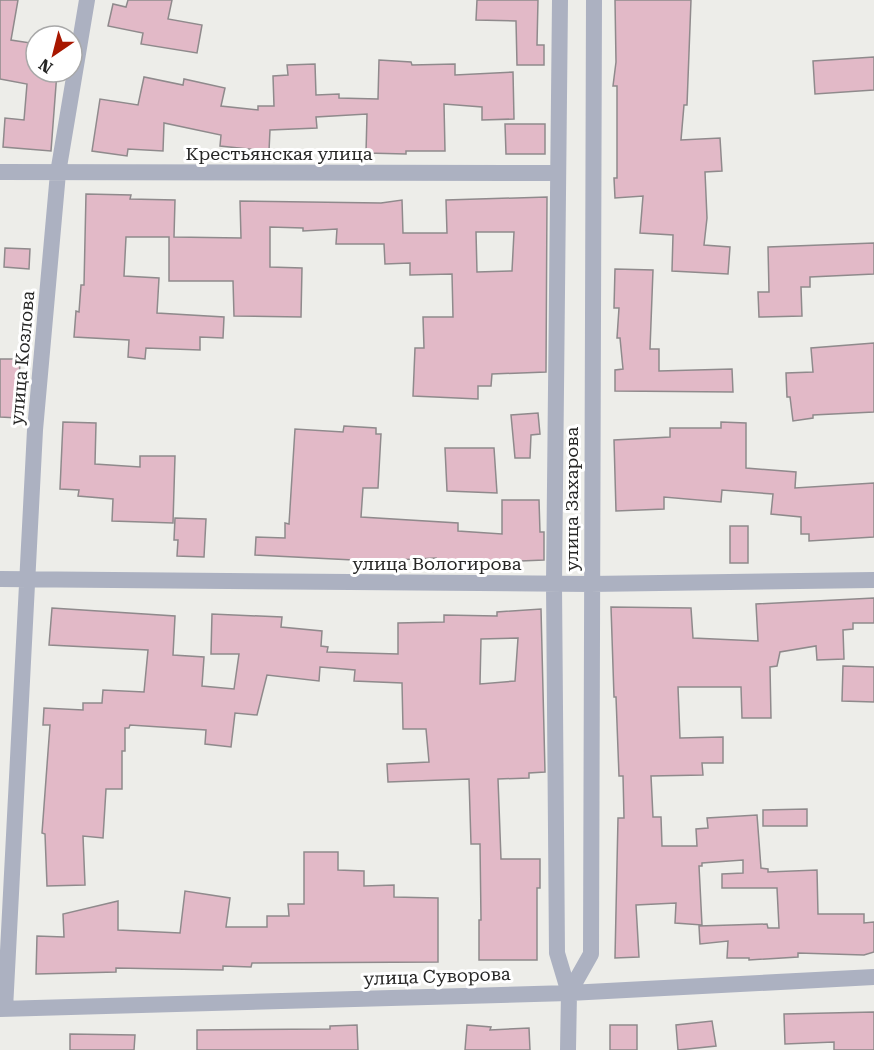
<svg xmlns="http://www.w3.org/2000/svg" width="874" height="1050" font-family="'Roboto Serif',serif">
<rect width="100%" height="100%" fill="#edede9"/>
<path fill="#e2b9c7" stroke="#8f8a8c" stroke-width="1.5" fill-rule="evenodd" d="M0 0H18L11 40 31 43 29 52 36 54V72H57L51 151 3 147 5 118 24 120 27 84 0 79Z
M128 0H172L168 19 202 25 197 53 141 44 143 33 108 26 113 4 126 7Z
M477 0H538L537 45H544V65H517L516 21 476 20Z
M615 0H691L687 105H684L681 140 720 138 722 171 705 172 707 218 704 245 730 247 728 274 672 271 673 235 640 233 643 196 615 198 614 178H617V86H613L616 62Z
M874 57V90L815 94 813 61Z
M379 60 411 62 412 65 455 64V75L513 72 514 119 482 120V107L444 104 445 151H406V154L366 153 367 114 316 117 317 128 270 130 269 151 220 146 221 135 164 123 163 151 128 149 127 156 92 151 100 99 138 105 144 77 183 85 184 79 225 88 221 106 258 110V106H274L273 76 288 75 287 65 315 64 316 95 339 94V98L378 99Z
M505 124H545V154H506Z
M86 194 131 195 130 199 175 200 174 237 241 238 240 201 381 203 402 200 403 233H447L446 200 547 197 546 372 492 374 491 386H478V399L413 396 415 348H424L423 317H453L452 274 410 275V263L385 264 384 244H336L337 229 303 231V228L270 227V267L302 268 301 317 234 316 233 281H169V237H126L124 276 159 278 157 313 224 317 223 338 200 337V350L146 348 145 359 128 357 129 340 74 337 76 311 79 312 81 285H84ZM476 232H514L512 271 477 272Z
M874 243V274L810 277V287H801L802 316 759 317 758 292H769L768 247Z
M5 248 30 249 29 269 4 267Z
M615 269 653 270 650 349H659V371L732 369 733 392 615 391V370L623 369 620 338H617L619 308H614Z
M874 343V412L813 415V418L793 421 790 397H787L786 373 813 372 811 348Z
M0 359H20L18 418 0 417Z
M538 413 540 434 531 435 530 458H515L511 415Z
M63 422 96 423 95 464 140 467V456H175L173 523 112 521 113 499 78 496 79 490 60 489Z
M721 422 746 423V468L796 472 795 488 874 483V537L809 541V534H801V517L771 514 773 494 722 490 721 502 664 497V509L616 511 614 440 670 437V428H721Z
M344 426 376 428V434H381L378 488H363L361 517 458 523V531L502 534V500H539L540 532H544V560L471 563 436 560V558L373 561 255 555 256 537 285 538V523L289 524 295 429 343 432Z
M445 448H494L497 493 447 491Z
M175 518 206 519 204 557 177 556 178 540H174Z
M730 526H748V563H730Z
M874 598V623H853V629L843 630 844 659 817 660 816 646 780 652 777 666 770 667 771 718H742L741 687H678L680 738 723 737V763H702L703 775 651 776 653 817H661L662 846H697L696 829 708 828 707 818 757 815 761 868 768 869V872L817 870 818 914H864V923L874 922V952L864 955 798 953V957L749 960V958H727L728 941 700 944 699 926 767 924 768 928H779L777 888H722V874L743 873V860L702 863V866H699L702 925 675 923 676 903 636 905 639 957 615 958 618 818H624L623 776H619L616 697H614L611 607 691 608 693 638 758 641 756 604Z
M52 608 175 616 173 655 204 657 202 686 234 689 239 654H211L212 614 282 617 281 627 322 631 321 646 328 647 327 652 398 654V623L444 622V615L497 616V612L541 609 545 772 529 773V778L498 779 501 859H540V888H537V960H479V920H481L480 844H471L469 779 388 782 387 764 429 762 426 729H403L402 683 354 681 355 670 320 667 319 681 267 675 257 715 235 713 231 747 205 744 206 730 130 725 129 728H125V751H122V789H106L103 838 83 836 85 885 47 886 45 834 42 833 50 725H43L44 708 83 710V703H102L103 690 144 692 148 650 49 645ZM518 638 515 681 480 684 481 639Z
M843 666 874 667V702L842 701Z
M807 809V826H763V810Z
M304 852H338V870L364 871V886L394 885V897L438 898V962L252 963 251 967 223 966V970L116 968V972L36 974 37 936 64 937 63 914 118 901V930L180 933 185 891 230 898 226 927H267V916H289L288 904H304Z
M874 1012V1050H834V1042L785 1044 784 1014Z
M712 1021 716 1046 678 1050 676 1025Z
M357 1025 358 1050H197V1030L330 1029V1026Z
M467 1025 491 1027 490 1030 529 1028 530 1050H465Z
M610 1025H637V1050H610Z
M70 1034 135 1035 134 1050H70Z"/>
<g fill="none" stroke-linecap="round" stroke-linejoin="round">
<path stroke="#acb1c1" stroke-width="16" d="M560 0 554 584 557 953 569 993 568 1050
M0 172 558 173
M0 579 590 584 874 580
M569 993 591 954 594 0
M0 1009 569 993 874 977
M5 1009 35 430 58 173 87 0"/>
</g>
<g text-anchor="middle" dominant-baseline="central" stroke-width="6" stroke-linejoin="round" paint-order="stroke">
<g font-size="18" fill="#262625" stroke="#fff">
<text x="279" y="153">Крестьянская улица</text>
<text transform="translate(22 358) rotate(-85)">улица Козлова</text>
<text transform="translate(571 499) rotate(-90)">улица Захарова</text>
<text x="437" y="563">улица Вологирова</text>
<text transform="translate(437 976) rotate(-2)">улица Суворова</text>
</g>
</g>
<g transform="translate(54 54) rotate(215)"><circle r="28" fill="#ffffff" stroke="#a8a8a8" stroke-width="1.5"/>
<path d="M0-4.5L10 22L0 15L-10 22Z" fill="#a81700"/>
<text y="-9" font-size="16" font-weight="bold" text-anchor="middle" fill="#262625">N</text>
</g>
</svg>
